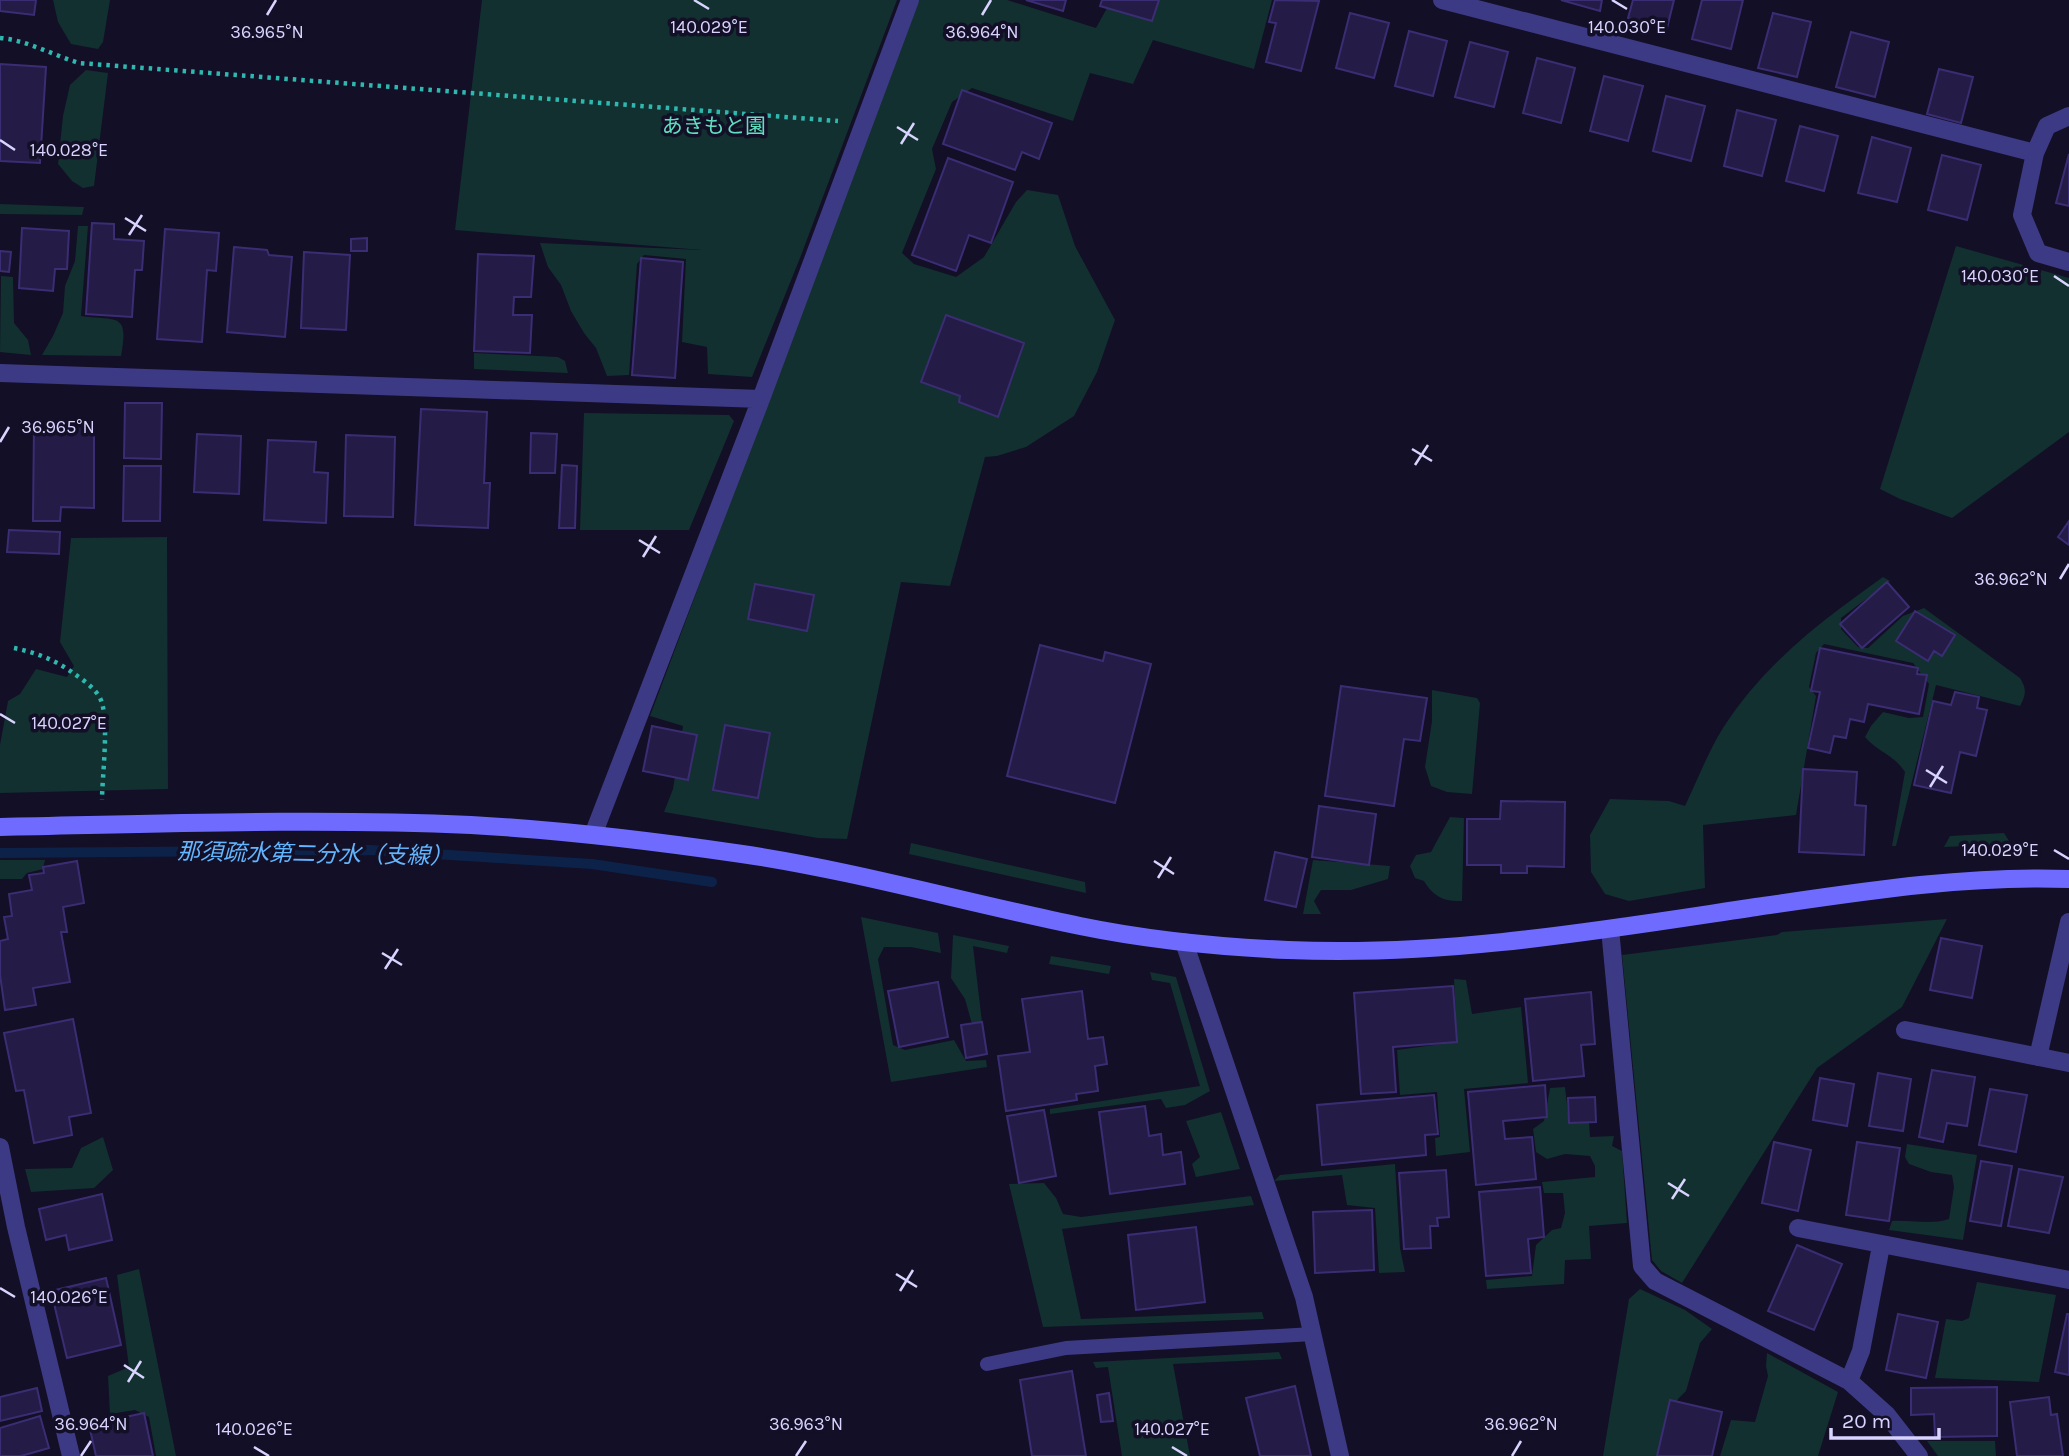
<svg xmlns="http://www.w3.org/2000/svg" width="2069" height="1456" font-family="Karla,'Noto Sans JP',sans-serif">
<rect width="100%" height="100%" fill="#130f26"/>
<path fill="#12302f" d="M53 0H110L103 42 98 49 71 44 58 22Z
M482 0H897L800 258 752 377 708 374 707 347 682 342 686 259 644 255 637 264 629 375 607 376 596 348 584 333 571 311 561 285 548 267 540 243 702 250 455 230Z
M919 0H1007L1096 28 1107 8 1152 21 1158 0H1272L1254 69 1153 40 1133 84 1090 73 1073 121 972 88 952 102 932 149 936 169 902 253 914 264 956 277 984 257 1016 202 1027 190 1058 195 1075 246 1115 320 1097 372 1074 416 1026 447 997 456 985 457 950 586 901 582 847 839 818 838 664 812 673 789 683 726 650 716Z
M86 70 108 73 94 186 83 188 72 181 58 164 63 116 70 85Z
M0 204 84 207 82 215 0 214Z
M78 226H88L81 316C118 321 129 312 121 356L42 355 53 336 63 313 65 286 75 261Z
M1956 246 2069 278V432L1952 518 1900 499 1880 489Z
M1 276 13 277 14 323 28 340 31 355 0 352Z
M474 353 558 357 565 361 568 373 474 369Z
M584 413 729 415 734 421 689 530H580Z
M167 537 168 789 0 793V745L8 701 20 694 36 669 67 677 74 666 60 642 71 538Z
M1883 577 1890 581 1841 618V629L1858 647 1868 648 1903 616 1924 608 2020 678C2027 689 2026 695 2020 706L1936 685 1896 846H1892L1905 772C1894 755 1878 752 1865 737L1871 726 1883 712 1909 718 1923 717 1929 684 1913 663 1824 644 1816 653 1809 687 1816 696 1796 815 1703 825 1705 888 1629 901 1605 894 1591 872 1590 835 1610 799 1669 801 1685 806C1697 781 1708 752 1723 728 1766 662 1820 622 1883 577Z
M1432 690 1477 698 1480 703 1472 794 1447 792 1431 786 1425 767 1432 721Z
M1450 817 1464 818 1462 901C1445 902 1433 897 1424 881L1415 878 1410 866 1416 855 1431 852Z
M2004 833 2011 844 1944 847 1950 836Z
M911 843 1085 882 1086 893 909 854Z
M0 860H45L43 869 27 873 22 879H0Z
M1313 860 1390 866 1388 879 1351 890H1321L1314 901 1321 914H1303Z
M861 917 938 933 941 953 911 947H884L878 959 893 1045 905 1050 954 1040 966 1061 986 1060 987 1067 891 1082Z
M1947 919 1902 1007 1817 1068 1682 1283 1661 1271 1652 1260 1622 955 1777 935 1782 932Z
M953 935 1009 946 1007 953 973 946 982 1022 972 1024 965 999 951 978Z
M1051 956 1111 966 1109 974 1049 964Z
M1150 972 1176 977 1210 1091 1185 1105 1166 1108 1161 1099 1050 1114V1109L1200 1086 1170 983 1152 980Z
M1454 979 1466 980 1472 1014 1521 1007 1528 1083 1464 1089 1470 1152 1436 1156 1435 1138 1440 1137 1437 1092 1400 1095 1397 1050 1457 1042Z
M1565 1087 1569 1123 1589 1122 1590 1137 1614 1136 1612 1146 1622 1151 1627 1223 1589 1226 1591 1259 1565 1260 1564 1284 1487 1289 1486 1280 1532 1276 1536 1245 1552 1230 1561 1228 1565 1213 1563 1193H1544L1542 1182 1595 1177V1166L1590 1156 1565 1154 1547 1159 1536 1152 1533 1129 1544 1121 1550 1088Z
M1221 1112 1240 1169 1196 1177 1192 1164 1200 1157 1186 1121Z
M103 1137 113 1170 94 1188 31 1192 25 1169 72 1168 81 1148Z
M1907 1144 1977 1155 1963 1240 1889 1230 1892 1221C1911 1220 1931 1225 1949 1219L1954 1187 1952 1175 1931 1172 1909 1164 1905 1157Z
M1395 1164 1400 1248 1405 1272 1379 1273 1375 1208 1347 1205 1342 1175 1274 1181 1280 1175Z
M1044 1183 1056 1198 1063 1214 1081 1217 1251 1196 1254 1205 1062 1229 1081 1319 1262 1312 1264 1319 1043 1327 1009 1184Z
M139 1269 176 1456H156L149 1417 135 1410 110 1414 108 1376 129 1367 117 1275Z
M1977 1282 2056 1295 2039 1382 1935 1378 1946 1319 1962 1321 1969 1318Z
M1640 1289 1685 1310 1712 1329 1700 1343 1686 1391 1678 1399 1662 1456H1603L1629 1299Z
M1279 1352 1282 1359 1173 1364 1190 1456H1122L1108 1367 1096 1368 1093 1362Z
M1767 1353 1838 1392 1818 1456H1720L1731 1420 1755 1422 1768 1376 1766 1366Z
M1927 1441H1995L1996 1456H1938Z"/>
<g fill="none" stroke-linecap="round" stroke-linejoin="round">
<path stroke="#0c2248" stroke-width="10" d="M0 853 370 850 592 864 712 882"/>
</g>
<path fill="#241b47" stroke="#3b2d73" stroke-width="2" d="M0 0H36L34 15 0 11Z
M1026 0H1066L1063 11Z
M1102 0H1159L1152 21 1100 6Z
M1275 0 1319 1 1301 71 1266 62 1276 23 1269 22Z
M1561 0H1602L1600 11Z
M1633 0H1674L1667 28 1628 18Z
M1702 0H1743L1731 49 1692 39Z
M1350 13 1389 23 1374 78 1336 68Z
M1773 13 1811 22 1797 77 1758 68Z
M1409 31 1447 41 1433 96 1395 86Z
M1851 32 1889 42 1875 97 1836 87Z
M1470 42 1508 52 1494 107 1455 97Z
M1537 58 1575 68 1561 123 1523 113Z
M0 64 46 67 40 163 0 161Z
M1939 69 1973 77 1961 123 1927 114Z
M1604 76 1643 86 1628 141 1590 131Z
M962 90 1052 123 1039 159 1022 152 1015 170 943 144Z
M1666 96 1705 106 1691 161 1653 151Z
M1737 110 1776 120 1762 176 1724 166Z
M1800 126 1838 136 1824 191 1786 181Z
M1872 137 1911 148 1897 202 1858 193Z
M2069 154V206L2056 203Z
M1942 155 1981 165 1967 220 1928 210Z
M948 158 1013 182 991 243 969 235 956 271 912 255Z
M92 223 114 224V239L144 241 142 270H135L132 317 86 314Z
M22 228 69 231 67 269H55L53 291 19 288Z
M165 229 219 233 216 271 207 270 202 342 157 339Z
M367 238V251H351V239Z
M234 247 267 250 269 255 292 257 285 337 227 332Z
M0 251 11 252 9 272 0 271Z
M304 252 350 255 346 330 301 328Z
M478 254 534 256 531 297H514L513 315H532L530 353 474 351Z
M641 258 683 262 675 378 632 375Z
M946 315 1024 343 998 417 959 402 960 396 921 382Z
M125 403H162L161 459 124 458Z
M421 409 487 412 484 483H490L488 528 415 525Z
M34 425 94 426V508L61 507 60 521H33Z
M531 433 557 434 555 473H530Z
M197 434 241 436 239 494 194 492Z
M346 435 395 437 393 517 344 516Z
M268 440 316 442 314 472 328 473 326 523 264 520Z
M562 465 577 466 575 528H559Z
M124 466H161L160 521H123Z
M2069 521V545L2058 537Z
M9 530 60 532 59 554 7 552Z
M1887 582 1909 607 1862 648 1840 624Z
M755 584 814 595 807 631 748 619Z
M1915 611 1955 635 1942 656 1934 651 1928 661 1896 641Z
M1040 645 1103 661 1105 652 1151 664 1115 803 1007 776Z
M1820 648 1918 668 1917 674 1927 675 1919 714 1868 704 1864 722 1850 719 1846 738 1834 736 1830 753 1808 748 1820 692 1811 691Z
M1341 686 1427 698 1420 741 1404 739 1394 806 1325 796Z
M1955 692 1979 697 1977 708 1987 710 1976 756 1960 752 1951 793 1914 785 1933 701 1951 705Z
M725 725 770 733 758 798 713 790Z
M652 726 697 735 688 780 643 771Z
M1803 769 1857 772 1855 805 1866 806 1864 855 1799 852Z
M1501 801 1565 802 1564 867 1527 866V873H1501V865H1467V819H1500Z
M1319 806 1376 814 1369 865 1312 857Z
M1275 852 1307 859 1296 907 1265 900Z
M77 861 84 903 63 907 67 932H61L70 982 33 988 36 1005 5 1010 0 975V941L8 939 4 917 12 916 9 894 32 890 29 875 44 873 43 867Z
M1941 938 1982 946 1972 998 1930 990Z
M938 982 948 1037 899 1047 888 991Z
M1453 986 1457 1042 1393 1047 1396 1092 1361 1094 1354 993Z
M1082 991 1088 1039 1103 1037 1107 1064 1095 1066 1098 1091 1076 1094 1077 1100 1006 1111 998 1056 1030 1052 1022 999Z
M1591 992 1595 1044 1581 1045 1584 1076 1533 1081 1525 999Z
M73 1019 91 1113 69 1117 72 1135 34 1143 24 1090 16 1091 4 1033Z
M982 1022 987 1054 966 1058 961 1025Z
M1932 1070 1975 1077 1967 1126 1947 1123 1943 1142 1919 1137Z
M1878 1073 1911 1079 1903 1131 1869 1126Z
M1820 1078 1854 1084 1847 1126 1813 1120Z
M1545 1085 1547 1117 1503 1121 1505 1139 1532 1137 1536 1179 1476 1185 1468 1092Z
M1990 1089 2027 1095 2016 1152 1979 1145Z
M1434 1095 1438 1134 1425 1135 1426 1155 1322 1165 1317 1105Z
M1595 1097 1596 1122 1569 1123 1568 1098Z
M1145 1106 1149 1136 1161 1134 1163 1155 1181 1152 1185 1184 1110 1194 1099 1112Z
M1044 1110 1056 1176 1019 1183 1007 1116Z
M1774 1142 1811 1150 1798 1211 1762 1203Z
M1857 1142 1900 1148 1889 1221 1846 1215Z
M1981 1161 2012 1166 2001 1226 1970 1221Z
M2019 1169 2063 1177 2049 1233 2008 1226Z
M1446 1170 1449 1217 1437 1218 1438 1226H1430L1431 1248 1404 1249 1399 1173Z
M1540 1187 1544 1237 1528 1239 1531 1273 1486 1276 1479 1192Z
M102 1194 112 1240 69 1250 66 1235 46 1240 39 1209Z
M1372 1210 1374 1270 1315 1273 1313 1212Z
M1196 1227 1205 1302 1136 1310 1128 1235Z
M1797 1245 1842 1264 1814 1330 1768 1311Z
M106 1278 121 1345 67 1358 51 1291Z
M1898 1314 1938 1322 1926 1378 1886 1370Z
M2067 1314H2069V1375L2055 1372Z
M1072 1371 1086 1456H1032L1020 1380Z
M1295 1386 1311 1456H1260L1246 1398Z
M1997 1387V1436L1935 1437 1934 1414 1911 1415V1388Z
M37 1388 42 1411 0 1421V1397Z
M1109 1393 1113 1421 1101 1422 1097 1395Z
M2049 1397 2051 1415 2057 1414 2063 1456H2017L2010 1402Z
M1670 1400 1722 1412 1712 1456H1657Z
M144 1413 153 1456H96L89 1425Z
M40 1416 49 1448 21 1456H0V1428Z"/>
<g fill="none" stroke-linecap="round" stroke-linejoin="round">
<path stroke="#2fb8b0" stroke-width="4.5" stroke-dasharray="3.5 5" stroke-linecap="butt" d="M0 38C26 40 53 55 79 63L838 121
M14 648C34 652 56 660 73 673 83 680 94 687 100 698 110 717 102 777 102 800"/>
<path stroke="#3d3a85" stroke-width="14" d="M987 1364 1066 1348 1313 1334"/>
<path stroke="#3d3a85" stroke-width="18" d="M1442 0 2035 153
M2069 116 2047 126 2035 153 2022 215 2038 253 2069 262
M0 373 761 399
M593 835 761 399 910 0
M1610 929 1642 1266 1655 1281 1849 1381 1887 1415 1919 1456
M1184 942 1304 1297 1340 1456
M1905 1030 2069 1063
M2038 1057 2069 922
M0 1147 16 1227 71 1456
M1798 1228 2069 1280
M1849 1381 1861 1351 1881 1246"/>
<path stroke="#6f6bff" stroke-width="18" d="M0 827C157 824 315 818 471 825 561 830 653 841 742 854 856 871 967 903 1080 926 1148 940 1219 947 1288 950 1445 957 1602 930 1756 907 1859 892 1965 875 2069 879"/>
</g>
<path fill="none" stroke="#d9d4ff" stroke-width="2.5" d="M694 0 709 9M1612 0 1627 9M267 15 276 0M982 15 991 0M897 127 918 140M0 140 15 150M901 144 914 123M125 218 146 231M129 235 142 215M2054 276 2069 286M0 442 9 427M1412 449 1432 461M1415 465 1428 445M639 540 660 553M643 557 656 536M2060 579 2069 564M0 714 15 723M1926 770 1947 783M1930 787 1943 766M2054 850 2069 859M1154 861 1174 874M1158 878 1171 857M382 953 402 965M385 969 398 949M1668 1183 1689 1196M1672 1199 1685 1179M896 1274 917 1287M0 1288 15 1297M900 1291 913 1270M124 1365 144 1378M128 1382 141 1361M254 1447 269 1456M1172 1447 1187 1456M81 1456 91 1441M796 1456 806 1441M1512 1456 1521 1441"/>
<g text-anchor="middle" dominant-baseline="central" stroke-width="7" stroke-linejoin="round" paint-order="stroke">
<g font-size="21" fill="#5fe0c0" stroke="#130f26">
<text x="714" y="126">あきもと園</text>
</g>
<g font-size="23" font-style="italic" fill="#62b6ff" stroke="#130f26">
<text transform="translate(315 854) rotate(1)">那須疏水第二分水（支線）</text>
</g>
</g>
<g font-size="18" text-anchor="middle" fill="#d9d4ff" stroke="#130f26" stroke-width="7" stroke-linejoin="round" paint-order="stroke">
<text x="709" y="33">140.029°E</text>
<text x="1627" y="33">140.030°E</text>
<text x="267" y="38">36.965°N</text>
<text x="982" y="38">36.964°N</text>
<text x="69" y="156">140.028°E</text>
<text x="2000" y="282">140.030°E</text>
<text x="58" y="433">36.965°N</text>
<text x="2011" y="585">36.962°N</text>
<text x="69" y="729">140.027°E</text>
<text x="2000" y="856">140.029°E</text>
<text x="69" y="1303">140.026°E</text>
<text x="91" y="1430">36.964°N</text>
<text x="806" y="1430">36.963°N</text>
<text x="1521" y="1430">36.962°N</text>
<text x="254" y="1435">140.026°E</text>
<text x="1172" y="1435">140.027°E</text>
</g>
<path d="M1831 1428v10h108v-10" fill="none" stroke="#d9d4ff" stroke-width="3.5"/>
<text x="1842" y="1428" font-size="21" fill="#d9d4ff" stroke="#130f26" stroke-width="5" paint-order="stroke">20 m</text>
</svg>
